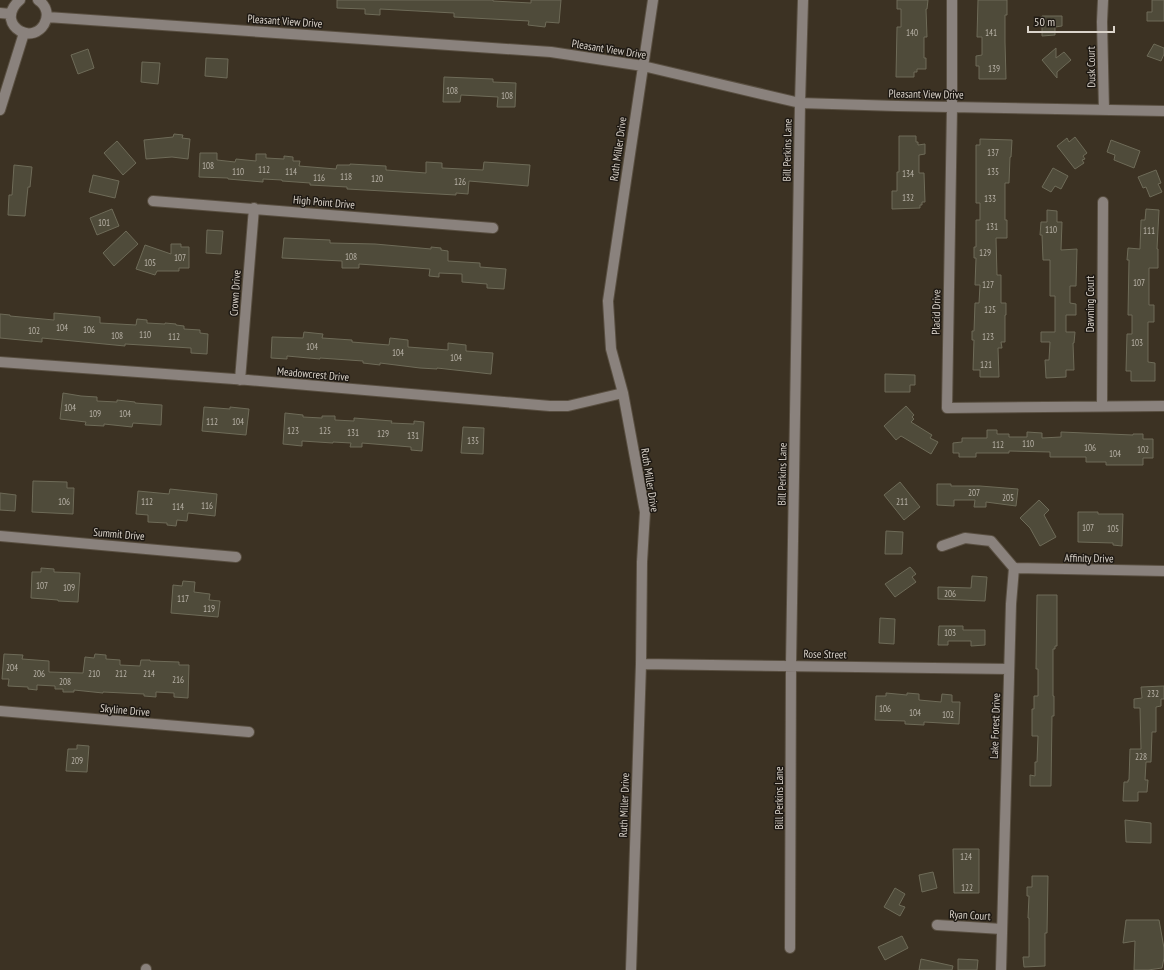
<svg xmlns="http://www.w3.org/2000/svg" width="1164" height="970" font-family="'PT Sans Narrow',sans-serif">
<rect width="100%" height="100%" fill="#3c3223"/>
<path fill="#4f4b3a" stroke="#6e6b58" d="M337 0H493V1L531 3V0H561L559 23 546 22 545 27 528 25 529 21 454 17V13L380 9V15L365 14V9L337 8Z
M897 0H928L927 9H926L927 37H924V58H926V69H917V72H914V77H896L897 27H901V9H897Z
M978 0H1007V15H1005V42L1006 79H979V66H976V56L982 55V37H977Z
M1152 0H1164V21H1147V12H1152Z
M1042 16H1062V26L1055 27V35L1042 36Z
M1154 44 1164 48V54L1161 61 1147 56Z
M1056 48V58L1064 52 1071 60 1057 72V78L1042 60Z
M88 49 94 68 78 74 71 55Z
M206 58 228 59 227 78 205 76Z
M142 62 160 63 158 84 141 82Z
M444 77 493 79V82L516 83 515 107H497L498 97 461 95 460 102H443Z
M174 134 183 135 182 138 190 139 188 159 172 157 146 159 144 140 173 137Z
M899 136H916V142H918V145L925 144V154L919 155V173H924L925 202H922V205H920V208L892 209V191H897V172H899Z
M1075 137 1087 153 1083 156 1085 159 1082 160 1084 163 1075 169 1057 146 1067 138 1069 142Z
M980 139 1012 140 1011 157H1010L1009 183H1005V220H1007V238H996L997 275H1001V303H1006V315H1005V342H1001L1002 348H998L999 377H980V370H973L974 340H972V331H974L975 303H979L980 285H975L976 258H974V247H976V220H980V203H976V145H980Z
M1111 140 1140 151 1134 168 1114 160 1115 155 1107 152Z
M117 141 136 163 123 175 104 153Z
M200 153H217V160L235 162 236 159 256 161V154H266V158L284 159V156L293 157V161H300L299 166 336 169 337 165H350V164L386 166V170L426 173V162L442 163V168L483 170 484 162 530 165 528 186 469 181 468 194 456 193V195L347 189V187L310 185V183L282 181V180L263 179V182L228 179V178L199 177Z
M14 165 32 167 30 187H28L25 216 8 215 9 195H12Z
M1053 168 1068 176 1061 189 1055 186 1051 192 1042 187Z
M1156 170 1161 183 1158 184 1162 192 1150 197 1146 187 1143 188 1138 177Z
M93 175 119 181 115 198 89 192Z
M112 209 119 226 97 235 90 218Z
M1146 209 1159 210 1157 249H1158V268H1149V305H1154V322H1148V362L1155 363V381H1131V371H1126L1127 334H1132V315H1128L1129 260H1127L1128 248 1140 249 1141 220H1145Z
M1047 210 1057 211V222H1062L1061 250 1077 249 1076 286H1070V303L1076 304V315H1066V332H1075L1074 343H1073L1074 370H1066V377L1046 378 1045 360H1049L1050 342H1041V332H1055V296H1050V260H1043L1042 235H1040L1041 222H1047Z
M207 230 223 231 221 254 206 253Z
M126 231 138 244 114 266 103 253Z
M284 238 330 240V243L375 244 431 249V247L441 248V250L448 251V261L480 263V267L506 269 504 289 487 288V284L462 282V274L439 273V277L429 276 430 269 359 264V268H342V261L282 258Z
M171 244H181V247H189V268H179V271H157L155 275 136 269 145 245 171 254Z
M54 313 100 317V323L136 325 137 319 147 320V323L165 324V323L176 324V325L184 326V329L200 330V333L208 334 207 354 191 353V348L125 344V346L42 338V342L0 338V314L10 315V316L54 320Z
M304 332 323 334 322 338 352 340V342L389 345 390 338 408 340V347L448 350V343L466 345V351L493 353 491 374 437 368V369L420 368 380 363V365L363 363V361L320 358V359L287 356V359L271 358 272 337 303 338Z
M885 374 915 375V385H910V392H885Z
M63 393 81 396 97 397V401L117 402V400L135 402V403L162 405 161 425 133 423 132 427 104 424V426L85 425 86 422 60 419Z
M906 406 914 415 912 417 914 419 911 422 932 435 930 438 938 442 931 454 901 436 896 440 884 426Z
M204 407 230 409V407L249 409 246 435 202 431Z
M285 413 303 415V417L322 418V416H335V420L354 421V418L392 421 391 423 414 424V421L424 422 422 451 411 450V447L362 443V447H350L351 443 333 442V443L302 441V446L283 444Z
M463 427 484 428 483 454 461 453Z
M987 430H997V434H1009V437H1027V432L1042 433V438L1061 437V432L1133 435V434H1143V439H1153V458H1143V465H1106V462H1086V457H1050V452L1009 451V453H976V457H959V453H953V443L962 442V438H987Z
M33 481 67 482V488H74L73 514 32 512Z
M900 482 920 507 904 520 884 495Z
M937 484H951V486H980L1018 489 1016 506 986 502V507H974L975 500H954V506L937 505Z
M170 489 217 494 215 516 188 513 187 521 177 520 176 526 167 525V523L148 522V515L136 514 138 491 169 494Z
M0 493 16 495 15 511 0 510Z
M1039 500 1049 510 1044 515 1056 537 1040 546 1030 528 1020 518Z
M1078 512H1098V514H1123L1122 546 1113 545V543L1078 542Z
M886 531 903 532 902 554H885Z
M910 567 916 574 912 577 916 582 895 597 885 584Z
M41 568 54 569V572L80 573 78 602 58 601V600L31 598 32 572H41Z
M972 576 987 577 985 601 938 599V587L971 588Z
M183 581 195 582 194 592 210 594 209 600 220 601 218 617 171 613 173 585 182 586Z
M1037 595H1057V646H1055V649H1053V696H1054V716H1052L1051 786H1030V775L1035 776V762H1037L1038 736H1032V709H1034V696H1038V669H1036Z
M880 618 895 619 894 644 879 643Z
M939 626H963V630H985V645L971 646V641H948V645H938Z
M4 654 23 655 22 659 49 661V672L83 673 85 657 94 658 95 654 106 655V659L120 660V665L140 666 141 660H150V661L179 662V665H189L188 698 174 697V693L156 692V697L144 696V694L103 692V693L74 690V692H63V689H55V686L37 685V690L28 689V687L8 686 9 679H2Z
M1164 686V699H1161V706L1156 707V732H1152L1151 762H1146L1145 780H1148L1147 792H1138V801H1123L1124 782H1128V780H1129L1130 749H1141L1140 708H1134V699L1142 698 1141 687Z
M886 693 907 695V693L919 694V700L941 702 942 694 952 695V702H960L959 724 924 722V725L905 724V721L875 720 876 696H886Z
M77 745 89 746 87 772 66 771 68 749H77Z
M1125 820 1151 823V843L1126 842Z
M953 849H979V893H954Z
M933 872 937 888 922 892 919 875Z
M1032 876H1048L1047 933H1045V966L1024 967 1023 957H1029V918H1028L1029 896H1027V887H1032Z
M895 888 905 894 899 905 905 907 900 916 884 907Z
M1126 920H1159L1164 948V958L1162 968 1148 970H1134L1135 941 1123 943Z
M902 936 908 948 885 960 878 947Z
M921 959 953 966 952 970H919Z
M958 959 978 960 977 970H958Z"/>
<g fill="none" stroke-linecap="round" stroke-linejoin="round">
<defs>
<path id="minor" d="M20 0C14 5 10 11 11 19 12 24 15 28 20 31 40 42 58 13 38 0
M952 0V107L947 408 1164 406
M1103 0 1102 22 1104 110
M0 13 11 14
M47 17 551 52 643 66 800 103 897 106 1164 111
M0 110 24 33
M153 201 493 228
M0 362 248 380 550 406H568L623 393
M240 380 254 208
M1102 406 1103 202
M0 536 236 557
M942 546 965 538 991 541 1014 568 1011 604 1001 970
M1014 568 1164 571
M641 664 1009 669
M0 711 249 732
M937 925 1002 929
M790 948 791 665 800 103 803 0
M146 970V969
M631 970 641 664 642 562 645 512 623 393 611 349 608 301 653 0"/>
</defs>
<use href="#minor" stroke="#594f41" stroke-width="12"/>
<use href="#minor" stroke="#8a827d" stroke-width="10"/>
</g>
<g text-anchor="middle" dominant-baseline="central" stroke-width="3" stroke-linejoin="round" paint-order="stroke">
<g font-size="9" fill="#b8b2a7">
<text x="912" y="32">140</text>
<text x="991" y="32">141</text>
<text x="994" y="68">139</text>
<text x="452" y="90">108</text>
<text x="507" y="95">108</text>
<text x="993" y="152">137</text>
<text x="208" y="165">108</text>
<text x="264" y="169">112</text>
<text x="238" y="171">110</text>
<text x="291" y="171">114</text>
<text x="993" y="171">135</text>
<text x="908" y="173">134</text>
<text x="346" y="176">118</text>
<text x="319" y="177">116</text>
<text x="377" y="178">120</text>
<text x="460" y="181">126</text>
<text x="908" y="197">132</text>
<text x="990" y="198">133</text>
<text x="104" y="222">101</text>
<text x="992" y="226">131</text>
<text x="1051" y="229">110</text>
<text x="1149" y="230">111</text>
<text x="985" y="252">129</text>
<text x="351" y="256">108</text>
<text x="180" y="257">107</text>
<text x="150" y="262">105</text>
<text x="1139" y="282">107</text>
<text x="988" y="284">127</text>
<text x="990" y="309">125</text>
<text x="62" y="327">104</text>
<text x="89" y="329">106</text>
<text x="34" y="330">102</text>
<text x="145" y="334">110</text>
<text x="117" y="335">108</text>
<text x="174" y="336">112</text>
<text x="988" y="336">123</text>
<text x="1137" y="342">103</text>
<text x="312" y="346">104</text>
<text x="398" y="352">104</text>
<text x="456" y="357">104</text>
<text x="986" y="364">121</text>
<text x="70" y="407">104</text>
<text x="95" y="413">109</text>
<text x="125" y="413">104</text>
<text x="212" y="421">112</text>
<text x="238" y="421">104</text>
<text x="293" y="430">123</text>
<text x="325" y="430">125</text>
<text x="353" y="432">131</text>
<text x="383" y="433">129</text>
<text x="413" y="435">131</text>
<text x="473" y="440">135</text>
<text x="1028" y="443">110</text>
<text x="998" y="444">112</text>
<text x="1090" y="447">106</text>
<text x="1143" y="449">102</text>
<text x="1115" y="453">104</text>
<text x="974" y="492">207</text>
<text x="1008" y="497">205</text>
<text x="64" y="501">106</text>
<text x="147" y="501">112</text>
<text x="902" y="501">211</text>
<text x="207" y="505">116</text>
<text x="178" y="506">114</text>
<text x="1088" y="527">107</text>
<text x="1113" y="528">105</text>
<text x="42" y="585">107</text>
<text x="69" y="587">109</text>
<text x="950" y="593">206</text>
<text x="183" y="598">117</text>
<text x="209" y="608">119</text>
<text x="950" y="632">103</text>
<text x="12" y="667">204</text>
<text x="39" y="673">206</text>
<text x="94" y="673">210</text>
<text x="121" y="673">212</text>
<text x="149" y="673">214</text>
<text x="178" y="679">216</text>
<text x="65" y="681">208</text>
<text x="1153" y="693">232</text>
<text x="885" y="708">106</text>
<text x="915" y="712">104</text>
<text x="948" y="714">102</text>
<text x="1141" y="756">228</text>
<text x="77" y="760">209</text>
<text x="966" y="856">124</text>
<text x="967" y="887">122</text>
</g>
<g font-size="11" fill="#dbd4cb" stroke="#1f1a14">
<text transform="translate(285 21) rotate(4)">Pleasant View Drive</text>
<text transform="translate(609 49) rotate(9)">Pleasant View Drive</text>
<text transform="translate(1091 67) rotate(-91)">Dusk Court</text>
<text transform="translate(926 94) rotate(1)">Pleasant View Drive</text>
<text transform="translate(618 149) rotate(-82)">Ruth Miller Drive</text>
<text transform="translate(787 150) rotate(-89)">Bill Perkins Lane</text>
<text transform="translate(324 202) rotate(5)">High Point Drive</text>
<text transform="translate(235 293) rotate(-86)">Crown Drive</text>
<text transform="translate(1090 304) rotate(-90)">Dawning Court</text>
<text transform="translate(936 312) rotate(-89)">Placid Drive</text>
<text transform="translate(313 374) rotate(5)">Meadowcrest Drive</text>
<text transform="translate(782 474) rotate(-89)">Bill Perkins Lane</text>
<text transform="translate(650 480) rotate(81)">Ruth Miller Drive</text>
<text transform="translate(119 534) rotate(5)">Summit Drive</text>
<text transform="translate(1089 558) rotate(1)">Affinity Drive</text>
<text transform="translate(825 654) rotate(1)">Rose Street</text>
<text transform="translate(125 710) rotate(5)">Skyline Drive</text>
<text transform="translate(995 726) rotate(-88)">Lake Forest Drive</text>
<text transform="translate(779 798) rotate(-90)">Bill Perkins Lane</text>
<text transform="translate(624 805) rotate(-88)">Ruth Miller Drive</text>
<text transform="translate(970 915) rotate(3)">Ryan Court</text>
</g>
</g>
<path d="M1028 26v6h86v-6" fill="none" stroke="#dbd4cb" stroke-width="2"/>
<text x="1034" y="26" font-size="12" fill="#dbd4cb" stroke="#1f1a14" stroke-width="3" paint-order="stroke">50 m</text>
</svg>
